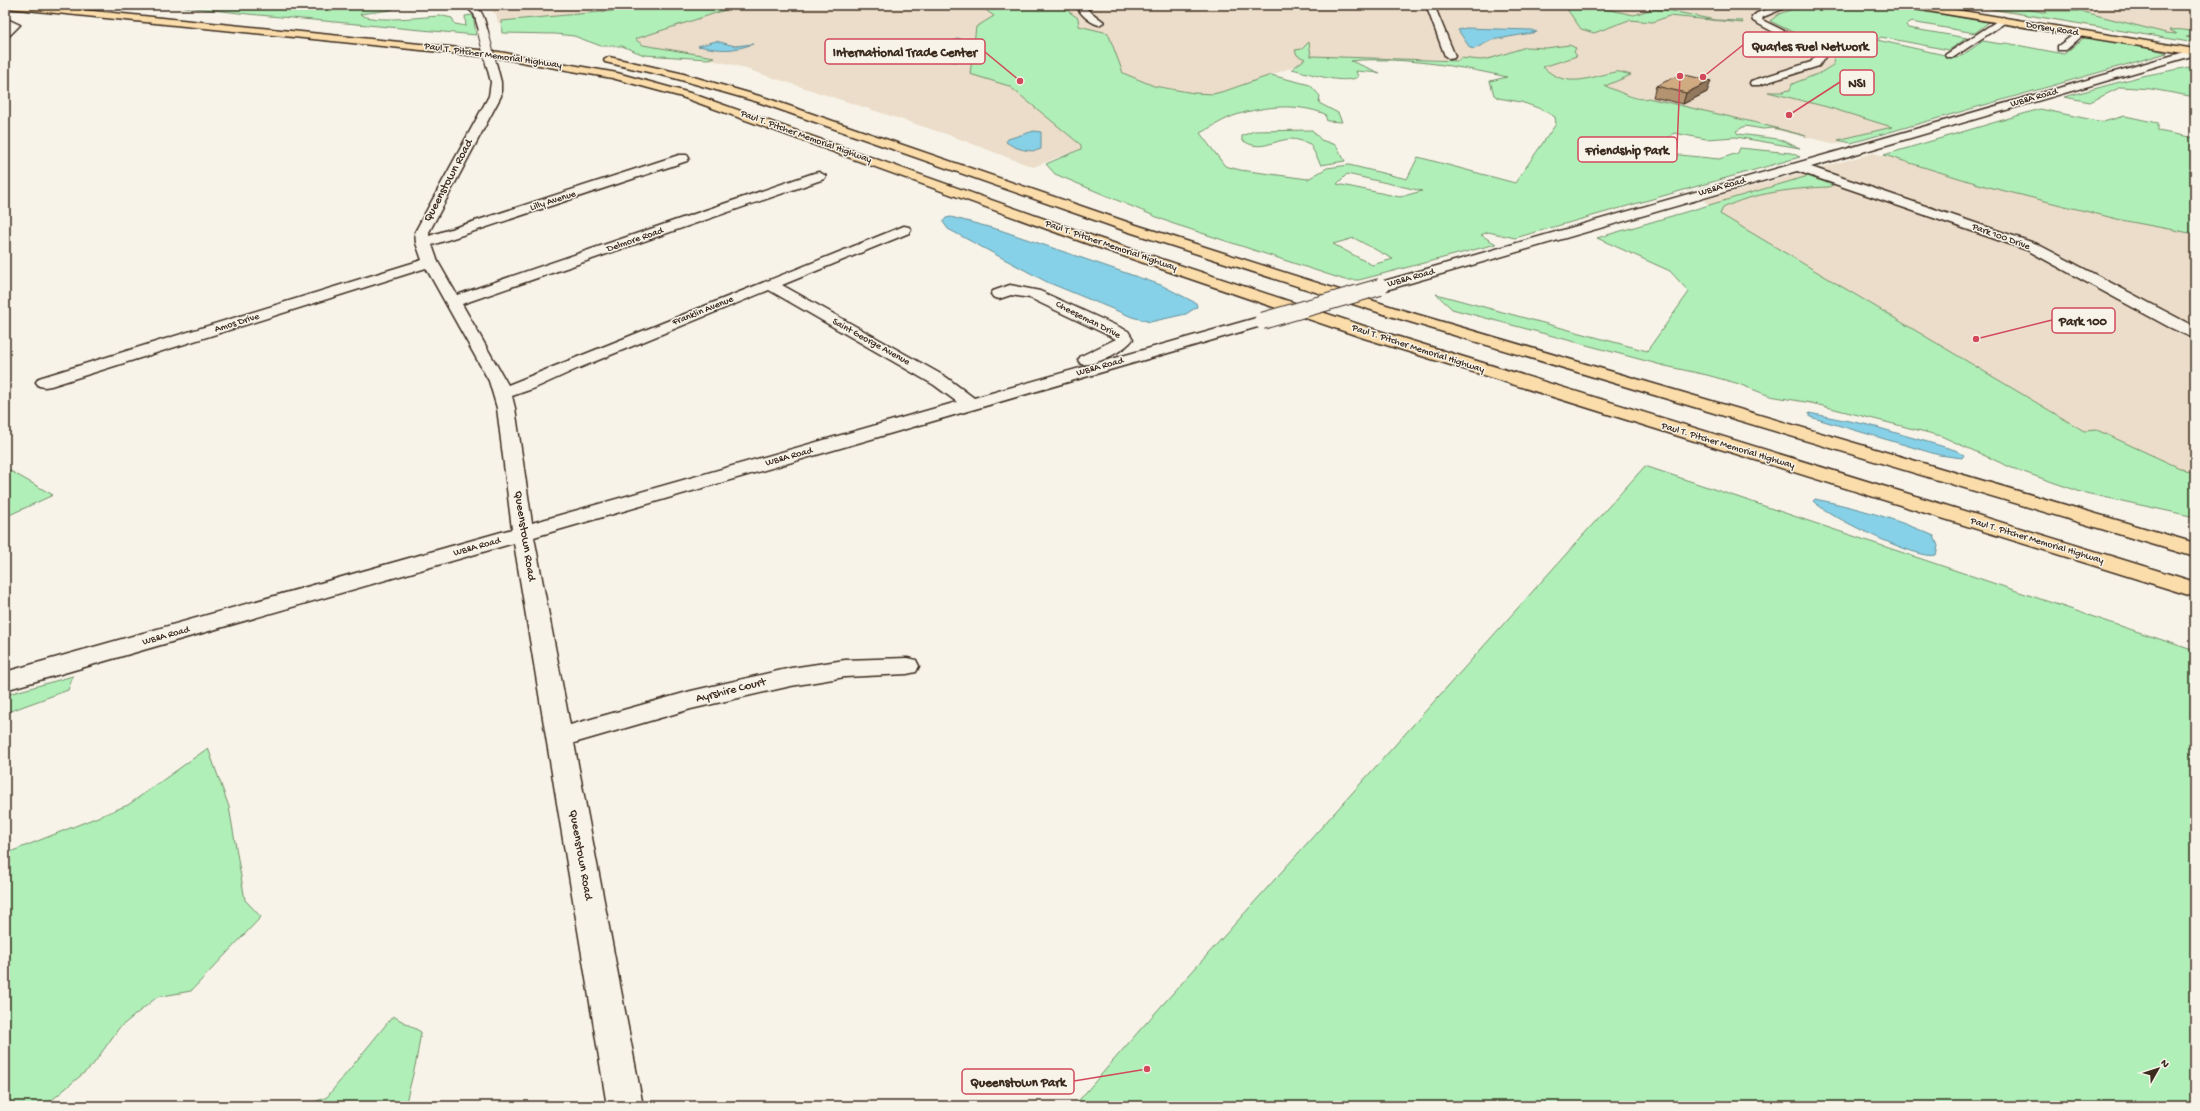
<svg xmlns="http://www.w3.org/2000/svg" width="2200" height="1111" font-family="'Gochi Hand',sans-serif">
<rect width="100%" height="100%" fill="#f7f3e8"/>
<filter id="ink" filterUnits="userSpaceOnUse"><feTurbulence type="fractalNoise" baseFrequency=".025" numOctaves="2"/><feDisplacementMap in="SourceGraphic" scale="8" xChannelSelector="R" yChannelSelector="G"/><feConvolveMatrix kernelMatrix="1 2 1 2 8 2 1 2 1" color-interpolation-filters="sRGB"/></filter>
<g filter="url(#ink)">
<path fill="#ebddc9" d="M510 5H1810L1826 48 1834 56V62L1829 68 1790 90 1784 91 1816 104 1897 128 1836 144 1484 61 1318 57 1033 167 949 135 734 65 639 44 498 23 496 14 487 7Z
M1957 5H2195V43Z
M1873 153 2195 229V505L1789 304 1704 200Z"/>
<path fill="#b0f0b8" stroke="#768d6b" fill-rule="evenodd" d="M170 5H398L399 6 390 10 360 14C373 24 426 16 443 16L452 18 455 24 466 26 465 16 473 15 476 35 248 14Z
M677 5H741L635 39 643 45 714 57 708 59 644 55 622 46H601L574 36 556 34 502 33 501 21Z
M991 5H1057L1068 8V11L1078 18 1079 26 1108 33 1123 73 1154 86 1194 93 1213 94 1225 91 1271 75 1310 85 1320 96 1319 103 1338 113 1342 122 1327 121 1325 114C1298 103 1264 106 1236 115 1224 119 1212 127 1200 133L1225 166 1240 170 1308 179 1327 168 1349 165 1407 179 1418 157 1515 183 1556 124 1555 117 1541 109 1521 102 1498 98 1494 95 1490 81 1507 77C1467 68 1432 62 1391 60 1378 60 1364 59 1351 61L1380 73 1356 71 1358 77C1342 85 1309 73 1292 69L1305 59 1297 55 1295 50 1302 49 1309 42 1311 56 1459 61 1460 58 1481 60 1492 58 1526 47 1546 48 1569 45 1576 48 1574 52 1577 56 1543 67C1567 90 1589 77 1615 72 1620 71 1626 74 1631 75L1605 86C1616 90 1638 102 1648 98L1757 123 1806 136 1774 128 1763 129 1745 126 1736 131 1738 134 1778 139 1800 148 1736 137 1706 139 1674 133 1662 142 1665 150 1680 155 1719 159 1738 153 1740 148 1791 153 1800 157 1515 238 1488 232 1481 235 1496 244 1359 280H1345L1171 223 1055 174 1046 164 1081 149V145L1009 86 970 74 976 27 994 16 987 11ZM1347 174 1422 191 1400 197 1337 184ZM1354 238 1393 259 1372 265 1333 244Z
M1564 5H1586L1634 15 1652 9 1672 11 1715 20 1742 21 1743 23 1669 16 1653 22 1629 20 1594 33 1581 29Z
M1804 5H1890L1989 22 1975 33 1911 22 1906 25 1908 28 1967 38 1949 50 1881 37 1877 40 1958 58 1983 41 2001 44 2006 43 2064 54 2085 37 2154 49 2167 53 1851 143 1838 140 1892 127 1827 107 1768 92H1785L1783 91 1790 90 1792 84 1820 73 1833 65 1834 56 1827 49 1770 21 1779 14Z
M1983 5H2008L2047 13 2045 11H2080L2166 33 2177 34 2170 30C2178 29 2187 30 2195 32V36L2186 37 2195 39V43L1992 9Z
M2195 66V97L2151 89 2121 87 2090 102 2064 97 2142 76Z
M2040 109 2103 122 2125 116 2158 123V131L2195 138V234L2121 220 1985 186 1884 155Z
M1312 130 1321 140 1336 145 1345 161 1321 165 1310 144C1305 142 1297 139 1291 139 1272 140 1261 153 1242 140V136L1254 131Z
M1808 176 1833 185 1829 187C1797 188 1751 193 1723 208L1720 214 2084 431 2097 430 2195 475V517L2081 492 2012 468 1941 436 1811 403 1770 396 1736 383 1707 375 1665 366 1452 309 1436 294 1647 351 1689 292 1670 271 1597 238Z
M1645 466 2195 651V1106H1074L1139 1031Z
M5 468 53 495 5 517Z
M73 676 68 690 5 713V695Z
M208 748 229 807 245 900 261 917 191 991 157 997 119 1028 92 1066 45 1106H5V854L128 805Z
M393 1016 421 1032 416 1062 405 1106H305L327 1097Z"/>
<path fill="#86d1e7" stroke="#688e97" d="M1466 28 1531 30 1537 32 1492 40 1474 49 1470 48 1458 30Z
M958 38 963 40 956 62 928 57Z
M716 41 735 46 753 44C733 51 722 51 698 46Z
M1034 131 1041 132V149C1031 154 1014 148 1006 142L1008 139Z
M951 217 1000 230 1161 285 1196 303 1197 307 1186 314 1150 322 1132 317 1047 282 948 229 943 222 946 218Z
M1809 413 1869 425 1955 450 1964 455 1962 458 1939 455 1810 417Z
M1815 499C1855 507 1897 519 1934 536L1938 546 1936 555C1919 561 1826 515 1813 501Z"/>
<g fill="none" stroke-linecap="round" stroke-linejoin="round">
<defs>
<path id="minor" d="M464 5C483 5 483 16 488 32L486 34H480L474 14Z
M1076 5H1084L1088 10 1104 22 1099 25C1089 22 1080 14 1076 5Z
M1426 5H1434L1455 56 1454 58 1450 59 1445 56Z
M1779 5H1792L1763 17 1762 20 1817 47 1825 57 1819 66 1759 85H1751L1750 83 1751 81 1811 62 1815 57 1809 51 1753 21 1752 17 1757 13Z
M2003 17 2008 20 2006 22 1954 57H1946L1945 55Z
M5 18 20 25 8 37 5 38V30L9 26 5 24Z
M2080 30 2083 31V35L2066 50H2058V46Z
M2195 49V55L1811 167 2037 244 2195 327V339L2169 327 2027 250 1797 171 1386 290H1374L1372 287 1374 284Z
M491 60 496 63 501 82V96L429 232V236L679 155H687L689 158 687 161 432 245 438 262 457 295 814 173 819 172 826 176 824 179 462 304 508 385 904 226 909 227 911 230 909 233 782 285 946 377 974 398 1256 318H1268L1270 321 1268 324 534 537 570 725 691 691 791 668 845 660 907 658 916 660 919 666 916 672 907 674 845 677 791 686 691 709 574 743 643 1106H607L514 543 5 690V672L512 529 497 408 489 381 426 268 51 386 45 387 39 386 36 382 39 378 422 260 416 243 415 232 489 96 491 82 486 63ZM769 290 934 385 957 402 532 523 515 408 512 396 535 388 579 368Z
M1010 285 1040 291 1128 331 1133 339C1126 350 1094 367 1081 364L1078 360 1081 356 1116 339 1030 298 1011 295 999 299 993 297 991 294 993 291Z"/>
<path id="major" d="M1905 5H1926L2195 49V55L1909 8Z"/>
<path id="highway" d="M5 5H34L499 52 617 73 690 93 1101 239 1376 330 2195 582V597L1364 338 1091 245 682 97 612 78 499 58 7 8Z
M609 57 680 73 766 98 1133 224 1402 310 2195 543V557L1390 316 1123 230 758 102 674 78 605 62 604 60Z"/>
</defs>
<use href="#minor" stroke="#3b2a1e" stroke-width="3"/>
<use href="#major" stroke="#3b2a1e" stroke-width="3"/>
<use href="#highway" stroke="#3b2a1e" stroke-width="3"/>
<use href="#minor" fill="#f7f3e8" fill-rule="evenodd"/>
<use href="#major" fill="#fbddab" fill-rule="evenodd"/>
<use href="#highway" fill="#fbddab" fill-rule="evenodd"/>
<defs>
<path id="minor-bridge-far1" d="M483 32 491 63"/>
<path id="minor-bridge" d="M1262 321 1380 287"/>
</defs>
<use href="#minor-bridge-far1" stroke="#3b2a1e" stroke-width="12" stroke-linecap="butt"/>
<use href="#minor-bridge" stroke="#3b2a1e" stroke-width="18" stroke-linecap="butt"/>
<use href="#minor-bridge-far1" stroke="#f7f3e8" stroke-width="10"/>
<use href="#minor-bridge" stroke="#f7f3e8" stroke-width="16"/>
</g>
<path fill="#b39370" stroke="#3b2a1e" d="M1656 86 1707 92 1683 104 1653 97Z"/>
<path fill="#92785b" stroke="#3b2a1e" d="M1711 81 1707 92 1683 104 1686 93Z"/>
<path fill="#d0ab82" stroke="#3b2a1e" d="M1681 74 1711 81 1686 93 1656 86Z"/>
</g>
<g text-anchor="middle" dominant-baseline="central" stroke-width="3" stroke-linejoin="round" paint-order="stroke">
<g font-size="10" fill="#3b2a1e" stroke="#f7f3e8">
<text transform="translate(2052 29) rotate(9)">Dorsey Road</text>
<text transform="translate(493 56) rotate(8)">Paul T. Pitcher Memorial Highway</text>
<text transform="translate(2034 98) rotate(-16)">WB&amp;A Road</text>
<text transform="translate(806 137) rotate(20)">Paul T. Pitcher Memorial Highway</text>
<text transform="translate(1722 187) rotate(-16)">WB&amp;A Road</text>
<text transform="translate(553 201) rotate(-18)">Lilly Avenue</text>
<text transform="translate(2001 237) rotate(20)">Park 100 Drive</text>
<text transform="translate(635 240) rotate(-19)">Delmore Road</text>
<text transform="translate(1111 246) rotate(19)">Paul T. Pitcher Memorial Highway</text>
<text transform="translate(1411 278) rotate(-16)">WB&amp;A Road</text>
<text transform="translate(703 311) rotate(-22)">Franklin Avenue</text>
<text transform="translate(1088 320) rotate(27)">Cheeseman Drive</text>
<text transform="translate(237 323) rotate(-17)">Amos Drive</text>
<text transform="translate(871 342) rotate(29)">Saint George Avenue</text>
<text transform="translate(1418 349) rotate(18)">Paul T. Pitcher Memorial Highway</text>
<text transform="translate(1100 367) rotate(-16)">WB&amp;A Road</text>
<text transform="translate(1728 446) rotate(17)">Paul T. Pitcher Memorial Highway</text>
<text transform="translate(789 457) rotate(-16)">WB&amp;A Road</text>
<text transform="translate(2037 541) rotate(17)">Paul T. Pitcher Memorial Highway</text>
<text transform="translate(477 547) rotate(-16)">WB&amp;A Road</text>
<text transform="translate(166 636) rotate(-16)">WB&amp;A Road</text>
</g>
<g font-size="12" fill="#3b2a1e" stroke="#f7f3e8">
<text transform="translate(449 181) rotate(-62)">Queenstown Road</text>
<text transform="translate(524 536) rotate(81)">Queenstown Road</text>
<text transform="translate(731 691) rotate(-14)">Ayrshire Court</text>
<text transform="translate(580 855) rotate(80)">Queenstown Road</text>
</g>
</g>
<path fill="none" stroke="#d1495b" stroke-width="1.5" d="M1703 77L1743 45M1020 81L985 52M1789 115L1840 82M1680 76L1677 149M1976 339L2052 320M1147 1069L1074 1081"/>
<g fill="#d1495b" stroke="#f7f3e8" stroke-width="1.5">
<circle cx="1703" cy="77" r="4"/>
<circle cx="1020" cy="81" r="4"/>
<circle cx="1789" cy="115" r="4"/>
<circle cx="1680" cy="76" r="4"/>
<circle cx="1976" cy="339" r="4"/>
<circle cx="1147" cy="1069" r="4"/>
</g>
<g fill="#f7f3e8" stroke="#d1495b" stroke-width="1.5">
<rect x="1743" y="32" width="134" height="25" rx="4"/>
<rect x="825" y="39" width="160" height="25" rx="4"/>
<rect x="1840" y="70" width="34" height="25" rx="4"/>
<rect x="1578" y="137" width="99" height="25" rx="4"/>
<rect x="2052" y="308" width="63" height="25" rx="4"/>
<rect x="962" y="1069" width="112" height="25" rx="4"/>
</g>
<g font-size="13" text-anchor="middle" font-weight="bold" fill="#3b2a1e">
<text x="1810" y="50">Quarles Fuel Network</text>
<text x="905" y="56">International Trade Center</text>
<text x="1857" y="87">NSI</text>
<text x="1627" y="154">Friendship Park</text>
<text x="2083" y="325">Park 100</text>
<text x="1018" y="1086">Queenstown Park</text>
</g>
<rect width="2200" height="1111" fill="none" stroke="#f7f3e8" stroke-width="20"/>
<rect x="10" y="10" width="2180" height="1091" fill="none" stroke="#3b2a1e" stroke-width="1.5" filter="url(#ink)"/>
<g transform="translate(2158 1069) rotate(51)" stroke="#f7f3e8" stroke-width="3" paint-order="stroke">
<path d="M0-3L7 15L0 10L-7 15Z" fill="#3b2a1e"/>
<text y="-6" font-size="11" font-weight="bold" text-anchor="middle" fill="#3b2a1e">N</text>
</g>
</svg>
